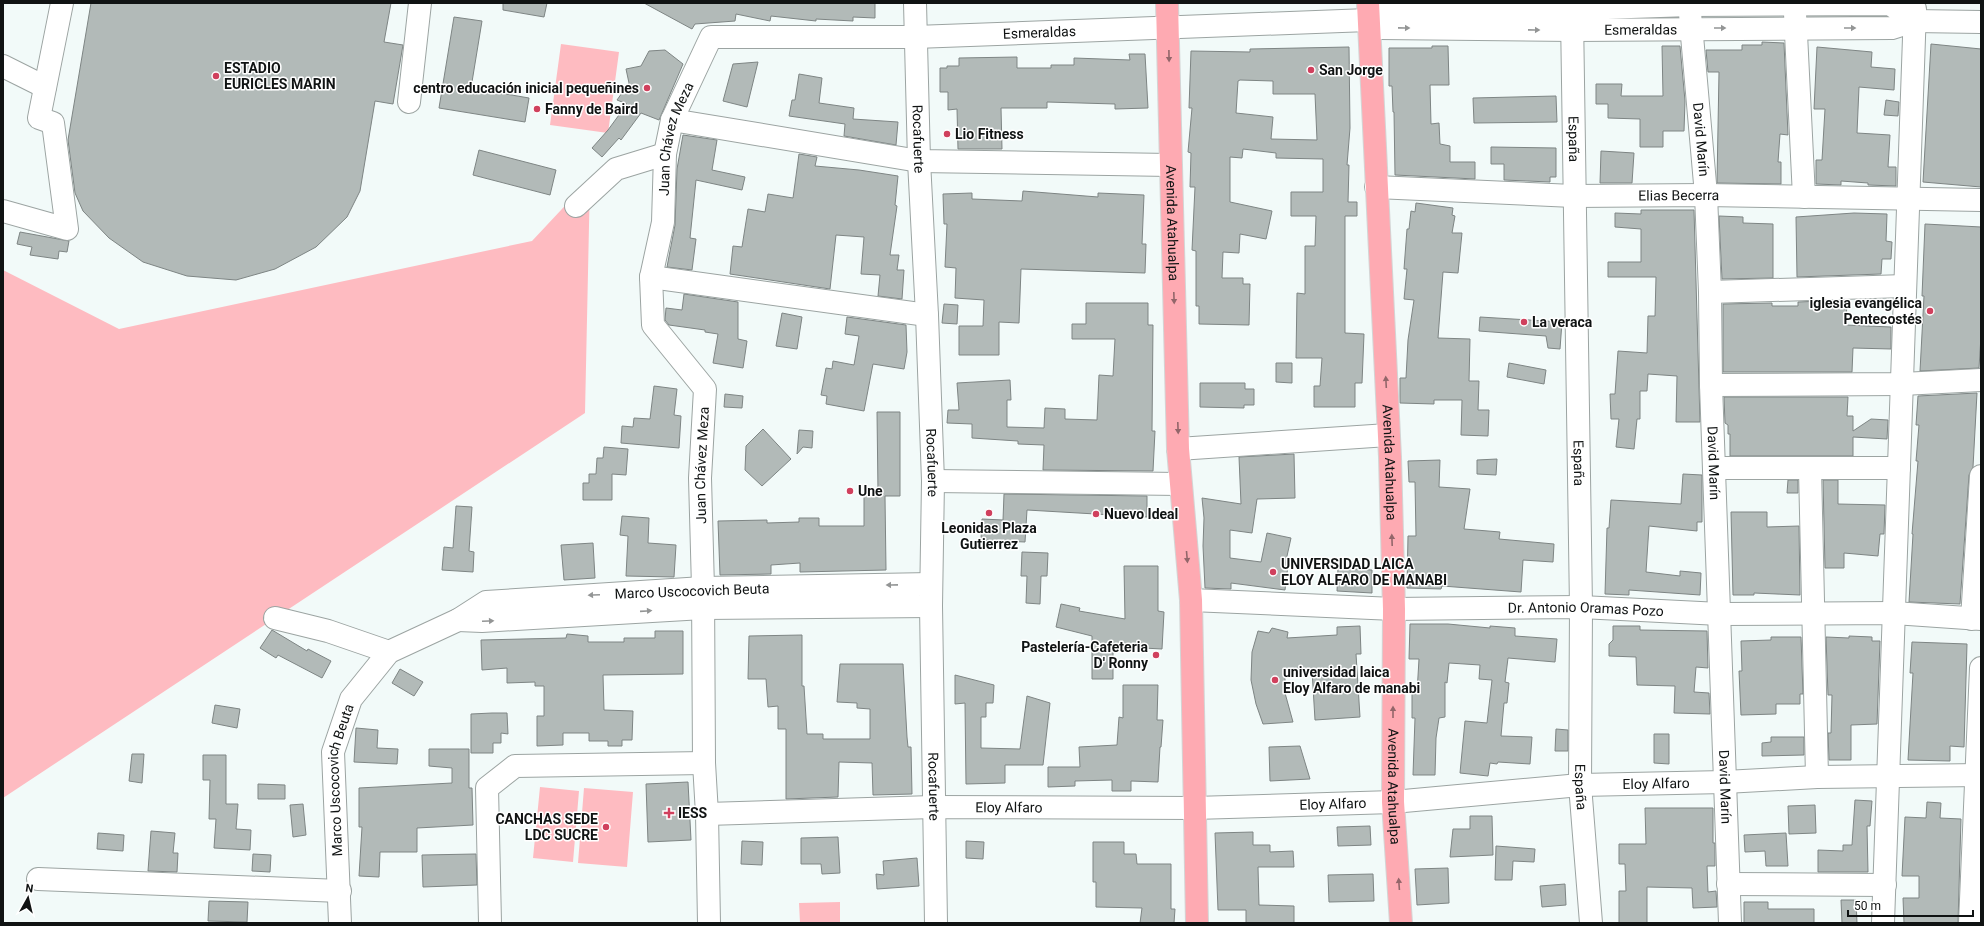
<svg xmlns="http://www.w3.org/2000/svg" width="1984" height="926" font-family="Roboto,sans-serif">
<rect width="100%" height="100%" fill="#f2faf9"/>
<path fill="#febbc1" d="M561 44 619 52 608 133 550 125Z
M590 179 585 413 3 798V270L119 329 532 241Z
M540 787 579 791 573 862 533 858Z
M584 788 633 792 627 867 578 863Z
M840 902V923H800L799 903Z"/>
<path fill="#b2bab8" stroke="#7e8584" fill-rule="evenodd" d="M91 3H391L384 42 403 45 393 104 375 101 360 191 347 217 316 247 275 269 236 280 187 276 143 262 109 238 83 211 75 193 68 140Z
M503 3H547L544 17 503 10Z
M644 3H875V18L853 17V21L816 19V21L771 16 770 21 736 14 735 21 695 24 692 29Z
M454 17 482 21 471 88 529 98 525 122 439 108Z
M1762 42 1784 43 1788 135 1780 134 1778 162H1781V184L1717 183 1719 72H1708L1706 50H1742V45H1762Z
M1931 44 1981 49V187L1923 182Z
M1432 46H1448L1449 85H1430L1431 124 1439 123 1440 144 1450 146V162H1475V179L1395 175 1394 112H1393L1392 86H1389V48H1432Z
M1662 46H1680L1685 101 1684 131H1663V147H1640V119L1608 118V104H1596V84H1622L1621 96H1663Z
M1349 47 1350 128 1347 165H1349L1348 202H1357V216H1345V333L1364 334 1362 383H1355V407H1314V386H1320L1322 358H1296L1297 293 1305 294V246H1315L1316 216H1291V192H1323V159L1276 158V153L1243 149 1242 158 1230 157V202L1272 211 1266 239 1240 234 1239 253 1223 252 1222 278H1243V284H1250L1249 325 1199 324V306H1196V251L1192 250 1195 187H1190L1191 153 1188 152 1192 108H1189L1191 51 1250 52V49ZM1240 80 1273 81V94H1315L1317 140 1271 139 1273 117 1236 113 1238 81Z
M1817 47 1872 52 1871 67 1895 69 1894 90 1859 87 1857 133 1890 135 1888 167H1896V186L1868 185V183L1841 181V185L1816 184V160H1822L1825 109H1814Z
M665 50 683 64 659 120 641 113 621 140 619 138 602 157 592 148 608 130 627 104 617 100 629 83 626 69 641 66 649 51Z
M1129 54H1145L1148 108 1115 109V104L1047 102V108H1001L1002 149H958L957 109 948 110V92H940V68H947V66H959V58L1017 57V68H1051V65H1074V58L1130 60Z
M758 62 747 107 723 101 733 64Z
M799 74 822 78 819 103 854 108 853 119 898 122 896 145 844 136 845 124 789 116 792 100H795Z
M1556 96 1557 122 1474 123 1473 98Z
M1886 100 1899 102 1898 116 1884 115Z
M683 135 717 140 712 170 745 177 742 190 696 180 690 238 696 239 692 270 667 267 675 225 677 169Z
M1491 147 1556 148V177H1550V182L1504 180V164H1491Z
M479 150 556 170 550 195 473 175Z
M1601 151 1634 153 1632 183H1600Z
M799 154 817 157 815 166 859 170 898 176 895 205 897 206 890 255H899L897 270H904L902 299 878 296 880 275 861 274 864 237 836 235 830 289 730 274 733 246 742 247 748 209 765 212 768 194 793 198Z
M1023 191 1098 197V193L1144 195 1142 244H1146L1145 273 1021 269 1019 323 999 322V355H959V326H983L984 300 955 298 956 268 945 267 947 224H944L943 194 972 193V199L1022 201Z
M1416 203 1453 208 1452 215 1455 216 1452 233H1462L1458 273 1443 272 1438 338 1470 339 1469 381H1479L1478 410H1489L1488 436 1461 435 1462 400H1434V404L1400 403V378H1406L1408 340 1414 300 1404 299 1407 269H1404L1407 229H1409L1411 211 1415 212Z
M1641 210H1694L1700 422H1676L1677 376 1648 374 1647 391H1640V419H1637L1634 449 1616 447 1619 419H1611L1610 394H1615L1618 351 1647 353 1648 316H1655L1656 277H1608V262H1641V229L1615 227V213L1641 214Z
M1854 213 1887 214 1886 241 1892 242 1891 259H1882L1881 274 1797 277 1796 217Z
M1719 216 1743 217V223L1773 224V278L1722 279Z
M1925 224 1981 227V336L1979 368 1920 371 1924 296H1922Z
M20 232 69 241 67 252 59 251 58 259 30 255 32 247 17 244Z
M684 294 738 302V339L747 341 743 368 713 363 718 334 705 332V330L669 325 665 320 666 308 682 310Z
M1847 300 1846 325 1891 327V349L1853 348 1852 372H1723V304L1772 303V306H1798V302Z
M1086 303H1148V325H1153L1152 431H1155L1153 471 1043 470 1044 445 1018 444V441L972 438V424L947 423 948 410H959L957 383 1010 380 1011 400H1007V427L1044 428 1045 408 1065 409V419L1097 420 1099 375 1113 376 1115 339H1072V324H1086Z
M944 304 958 305 957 324 942 323Z
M782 313 802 317 797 349 776 346Z
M847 317 906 325 907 352 904 369 873 364 864 411 826 404 827 396 821 395 826 368 832 369 833 361 854 365 859 336 845 334Z
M1480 317 1562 322 1560 349 1548 348 1546 336 1479 331Z
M1276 363H1292V383L1276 382Z
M1509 363 1546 370 1544 384 1507 377Z
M1200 383H1245V389H1254V405H1244V408L1200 407Z
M654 386 677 389 674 415 681 416 679 448 621 443 622 426 633 427 634 418 650 419Z
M1977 393 1973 467 1969 475 1960 604 1909 602 1913 534H1912L1918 461H1916L1919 425H1916L1918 396Z
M725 394 743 396 742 408 724 407Z
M1724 397H1848L1847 416H1853V431L1871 419 1888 420 1887 439 1853 437V456H1730V434H1728V425L1725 423Z
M877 412H900V496H885L886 570 800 572V563L771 565V574L720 575 718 521 767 520V523L799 522V518H819V526H864V492H878Z
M763 429 791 459 762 486 745 470 746 446Z
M799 430 813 431 812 448 803 447 797 454Z
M604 447 628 449 626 475 612 474V500H583V483H589V474H596L597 458H603Z
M1294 454 1295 498 1257 499 1252 533 1230 530V558L1261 562 1267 533 1291 538 1285 565H1288L1285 590 1231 583V589L1205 588 1203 546 1204 518 1202 498 1241 504 1239 457Z
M1497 459 1496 475 1477 474V460Z
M1440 460 1439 487 1470 489 1464 529 1500 532 1499 539 1554 544 1553 562 1523 560 1521 592 1442 586 1441 589 1407 588 1408 536H1416L1415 482H1409L1408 461Z
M1683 474 1702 475V522H1697V531L1649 526 1646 572 1680 576V571L1701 573 1700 595 1629 590V595L1605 594 1607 528H1609L1611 500 1681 504Z
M1788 480H1798V493H1787Z
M1823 480H1838V504L1885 505 1884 534H1880L1878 556 1844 553V568H1825Z
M1004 494 1147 496V517L1027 510 1025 542 981 540 982 519 1003 520Z
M456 506 472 507 469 551 474 552 473 572 442 570 444 547 453 548Z
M1731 512H1767V527L1799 526 1800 595 1754 593V595H1733Z
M622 516 649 518 648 543 676 545 674 577 626 576 628 536 620 535Z
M593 543 595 578 564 580 561 545Z
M1022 552 1048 553 1047 576H1041L1040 604 1026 603 1027 576H1021Z
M1124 566H1158V611L1164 612 1162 649 1125 647 1124 649 1113 647V679H1092V636L1056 627 1061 604 1080 608 1079 611 1125 619Z
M1338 568 1372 570V593L1337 591Z
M1410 624H1448L1490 628V626L1515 628V636L1557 639 1555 662 1508 658 1505 682 1509 683 1507 703H1504L1501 736 1532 737 1530 764 1498 762 1497 764 1490 763 1488 776 1460 773 1465 721 1487 723 1492 680 1479 679 1480 665 1449 663 1447 683 1445 682V717L1439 718 1436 738 1435 775H1413L1415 718H1412V693H1417L1419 659H1409Z
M1360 626 1361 654H1356L1360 717 1315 720 1312 670 1285 669V693L1293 722 1263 724 1256 704 1251 680 1252 652 1258 631 1269 633 1272 628 1288 632 1287 638 1337 635V627Z
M1613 626H1640V630L1707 631 1708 668 1696 667 1694 692 1709 693 1710 714 1674 713 1675 686 1637 685 1636 657 1609 656V644L1613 640Z
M272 630 307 651 308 649 331 661 322 678 278 655 276 658 260 648Z
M655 631H683V674L603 675 604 710 633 711 632 740H622V746H608V741H589V733H563V745L537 746V716H544V686H535V682L507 683V668L482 670 481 640 566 638 567 634 588 636V642H624V638H655Z
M802 635V686H804L807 734H823V739H870V709L857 708V703L837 702 840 664H903L907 737 908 747H911L912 794 873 795 872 763 839 762 838 797 786 799V729H778V706L768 707 766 679H748L749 636Z
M1849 636 1872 637V641H1880L1877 724 1851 725V760H1829L1828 733H1831L1832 695H1828L1826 637 1849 638Z
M1771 637H1801L1803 694H1800V704H1776V714L1741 715 1739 671H1742L1741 641 1771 640Z
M1912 642 1967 644 1964 747 1950 746V761L1908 760 1913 673H1910Z
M400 669 423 682 414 696 392 683Z
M955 675 994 685 993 703H986V717H981V748L1020 749 1027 696 1050 703 1043 765H1005V783L966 784 965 703 955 704Z
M1123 685H1158L1157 720H1163L1161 747H1160L1158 782 1131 781V791H1112V780L1075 781V786L1048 787V767H1080L1079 747 1117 745 1119 717 1123 718Z
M215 705 240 709 237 728 212 723Z
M492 713H507L508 734 501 733V743H493V753H471V714Z
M356 728 378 730 377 748 398 749 397 764 354 762Z
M1556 729 1568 730V751H1555Z
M1654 734H1669V764L1654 763Z
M1771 737H1804V755L1762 756V743L1771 742Z
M1300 746 1310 779 1270 781 1269 747Z
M429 749H469V788H472L473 825 417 828V852H380L379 877 359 876 362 827H359V788L452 783V768L429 766Z
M132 754H144L142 783 129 781Z
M203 755H226V804H238L236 829 251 830 250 850 214 848 216 819H209L210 780H203Z
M688 782 691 840 648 842 646 784Z
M258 784 285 785V799H258Z
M1855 800 1872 801 1870 826H1867L1868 872H1818V850L1843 851V845H1852Z
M1927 802 1941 803 1940 818 1961 819 1958 923H1904L1903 898H1919V876H1902L1905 817 1926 818Z
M303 804 306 835 293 837 290 805Z
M1815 805 1816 833 1789 834 1788 806Z
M1645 808H1713V843H1715V866H1707L1708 892 1716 891 1717 907 1693 908 1692 888 1647 887V923H1619V891H1626L1625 864H1619V844H1646Z
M1470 816H1492L1493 855 1450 857 1453 829H1470Z
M1370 826 1371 845 1338 846 1337 827Z
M151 831 175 833 173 853H178L177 872 148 871Z
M1253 832V845H1270V852L1293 851 1294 867H1258L1259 905 1294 906V923H1246V910H1218L1215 833Z
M98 833 124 835 123 851 97 849Z
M1786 833 1788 866H1766L1765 851 1745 852 1744 835Z
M838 837 840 873 822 874 821 864H801V838Z
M742 841 763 842 762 865 741 864Z
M966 841 984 842 983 859 966 858Z
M1093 842H1124V854H1136L1137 864H1171V909H1175L1174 923H1140L1142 908 1096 907V882H1093Z
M1496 846 1535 849 1534 862 1513 861 1512 880H1495Z
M253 854 271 855 270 872 252 871Z
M476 854 477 885 423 887 422 855Z
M917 858 919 886 877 889 876 874 884 875 883 861Z
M1448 868 1449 903 1417 905 1415 869Z
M1373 874 1374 901 1329 902 1328 875Z
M1565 884 1566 905 1542 907 1540 886Z
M1841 900H1856L1857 923H1842Z
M209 901 248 902 247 922 208 921Z
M1744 902H1768V909H1814V923H1744Z"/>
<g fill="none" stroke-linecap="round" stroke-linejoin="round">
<defs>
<g id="minor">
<path id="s1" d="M915 3 919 161 927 315 933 481 931 606 936 923"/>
<path id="s2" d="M1690 13 1706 195 1710 292 1711 385 1730 923"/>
<path d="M1795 13 1804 197"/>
<path id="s3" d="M1572 16 1581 607 1580 785 1591 923"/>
<path d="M1914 21 1981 22"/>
<path d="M3 66 45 87"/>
<path d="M409 102 420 3"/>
<path d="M672 120 919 161 1170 165"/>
<path id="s4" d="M1376 187 1573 196 1706 195 1981 200"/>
<path d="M576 206 616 169 665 154"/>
<path d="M3 211 67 229 53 123 39 118 62 3"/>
<path d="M651 277 927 315"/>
<path d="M1710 292 1905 286"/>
<path d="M1711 385 1902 384 1981 380"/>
<path d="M1178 449 1388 435"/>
<path d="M1714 468H1899"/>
<path d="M1810 469 1817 777"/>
<path d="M933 481 1180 484"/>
<path d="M931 584 703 588 486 602 458 620 482 621 703 608 931 606"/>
<path id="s5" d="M1191 600 1394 609 1581 607 1720 614 1894 613 1981 619"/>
<path d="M275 618 328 631 389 652"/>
<path d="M1972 619 1981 476"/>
<path id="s6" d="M707 814 933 807 1194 808 1393 802 1580 785 1725 782 1817 777 1981 775"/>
<path d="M38 879 340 891"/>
<path d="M1728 884 1885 885"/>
<path id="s7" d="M340 923 333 752 351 699 389 652 458 620"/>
<path d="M490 923 487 788 515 766 704 763"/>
<path id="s8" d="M709 923 707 814 704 763 703 588 700 478 705 389 653 325 651 277 663 222 665 154 672 120 711 37H915L1368 20 1380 28 1573 30 1892 28 1914 21 1890 4 1690 5 1571 9 1380 7 1368 20"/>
<path d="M1883 923 1915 9"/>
<path d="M1970 923 1981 668"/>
</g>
<g id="highway">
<path id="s9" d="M1167 3 1178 449 1191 600 1197 923"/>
<path id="s10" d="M1368 3 1390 457 1394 609 1393 802 1401 923"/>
</g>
</defs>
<use href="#minor" stroke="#9ca4a2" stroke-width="24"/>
<use href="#highway" stroke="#d4d5d5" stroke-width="24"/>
<use href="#minor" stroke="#fff" stroke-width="22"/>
<use href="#highway" stroke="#feaab2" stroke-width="22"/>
</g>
<defs><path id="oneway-solid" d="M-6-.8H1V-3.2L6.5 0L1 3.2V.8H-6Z"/></defs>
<g fill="#939595">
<use href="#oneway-solid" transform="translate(1404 28) rotate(1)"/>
<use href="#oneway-solid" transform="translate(1720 28)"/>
<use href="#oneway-solid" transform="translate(1850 28)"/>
<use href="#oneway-solid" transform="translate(1534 30) rotate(1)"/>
<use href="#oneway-solid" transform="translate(892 585) rotate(179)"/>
<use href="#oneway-solid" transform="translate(594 595) rotate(177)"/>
<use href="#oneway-solid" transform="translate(646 611) rotate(-4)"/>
<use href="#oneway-solid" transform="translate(488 621) rotate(-3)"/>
</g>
<g fill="#93666a">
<use href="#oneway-solid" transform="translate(1169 56) rotate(89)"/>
<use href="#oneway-solid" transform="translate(1174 298) rotate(88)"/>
<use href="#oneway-solid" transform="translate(1386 382) rotate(-93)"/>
<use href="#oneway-solid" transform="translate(1178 428) rotate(88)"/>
<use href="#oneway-solid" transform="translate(1392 540) rotate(-92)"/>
<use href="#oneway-solid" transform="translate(1187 557) rotate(85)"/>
<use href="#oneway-solid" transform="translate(1393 712) rotate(-90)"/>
<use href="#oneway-solid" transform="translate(1399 884) rotate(-94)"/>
</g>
<g fill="#d0405d" stroke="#fff" stroke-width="1.5">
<circle cx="1311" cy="70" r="4"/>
<circle cx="216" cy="76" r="4"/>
<circle cx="647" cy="88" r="4"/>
<circle cx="537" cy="109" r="4"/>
<circle cx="947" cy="134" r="4"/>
<circle cx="1930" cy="311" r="4"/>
<circle cx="1524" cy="322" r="4"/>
<circle cx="850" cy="491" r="4"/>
<circle cx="989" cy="513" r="4"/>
<circle cx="1096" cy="514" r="4"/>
<circle cx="1273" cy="572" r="4"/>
<circle cx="1156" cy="655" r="4"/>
<circle cx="1275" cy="680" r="4"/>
<path d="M667 807h4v4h4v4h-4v4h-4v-4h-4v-4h4z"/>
<circle cx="606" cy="827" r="4"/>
</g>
<g text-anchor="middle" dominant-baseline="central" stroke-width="3" stroke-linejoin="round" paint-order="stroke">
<g font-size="14" fill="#101313" stroke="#fff">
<text stroke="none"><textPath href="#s8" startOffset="1848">Esmeraldas</textPath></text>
<text stroke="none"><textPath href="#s8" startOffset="1244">Esmeraldas</textPath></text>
<text stroke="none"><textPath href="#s1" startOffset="136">Rocafuerte</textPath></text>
<text stroke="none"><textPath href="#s3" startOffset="123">España</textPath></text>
<text stroke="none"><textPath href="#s8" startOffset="806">Juan Chávez Meza</textPath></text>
<text stroke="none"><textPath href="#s2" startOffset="127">David Marín</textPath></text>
<text stroke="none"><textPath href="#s4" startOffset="303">Elias Becerra</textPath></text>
<text stroke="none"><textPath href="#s9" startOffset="220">Avenida Atahualpa</textPath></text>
<text stroke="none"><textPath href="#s1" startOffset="460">Rocafuerte</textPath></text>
<text stroke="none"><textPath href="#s10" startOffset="460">Avenida Atahualpa</textPath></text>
<text stroke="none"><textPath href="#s3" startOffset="447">España</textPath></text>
<text stroke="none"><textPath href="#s2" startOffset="451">David Marín</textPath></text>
<text stroke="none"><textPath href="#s8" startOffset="458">Juan Chávez Meza</textPath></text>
<text transform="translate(692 591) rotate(-2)">Marco Uscocovich Beuta</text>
<text stroke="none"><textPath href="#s5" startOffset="395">Dr. Antonio Oramas Pozo</textPath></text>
<text stroke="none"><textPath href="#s7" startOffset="144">Marco Uscocovich Beuta</textPath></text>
<text stroke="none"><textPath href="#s6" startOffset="950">Eloy Alfaro</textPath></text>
<text stroke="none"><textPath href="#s1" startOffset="784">Rocafuerte</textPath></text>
<text stroke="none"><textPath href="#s10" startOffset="784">Avenida Atahualpa</textPath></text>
<text stroke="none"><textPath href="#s3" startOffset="771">España</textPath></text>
<text stroke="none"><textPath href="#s2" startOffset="775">David Marín</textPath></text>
<text stroke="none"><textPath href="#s6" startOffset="626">Eloy Alfaro</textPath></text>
<text stroke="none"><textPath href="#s6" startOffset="302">Eloy Alfaro</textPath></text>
</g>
<g font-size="14" font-weight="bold" fill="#101313" stroke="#fff" text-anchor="start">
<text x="224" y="68">ESTADIO<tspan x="224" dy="16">EURICLES MARIN</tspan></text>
<text x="1319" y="70">San Jorge</text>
<text x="639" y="88" text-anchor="end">centro educación inicial pequeñines</text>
<text x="545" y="109">Fanny de Baird</text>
<text x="955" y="134">Lio Fitness</text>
<text x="1922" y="303" text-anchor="end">iglesia evangélica<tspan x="1922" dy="16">Pentecostés</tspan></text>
<text x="1532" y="322">La veraca</text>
<text x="858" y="491">Une</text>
<text x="1104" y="514">Nuevo Ideal</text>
<text x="989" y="528" text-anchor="middle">Leonidas Plaza<tspan x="989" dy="16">Gutierrez</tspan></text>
<text x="1281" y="564">UNIVERSIDAD LAICA<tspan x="1281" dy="16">ELOY ALFARO DE MANABI</tspan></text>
<text x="1148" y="647" text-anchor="end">Pastelería-Cafeteria<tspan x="1148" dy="16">D' Ronny</tspan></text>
<text x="1283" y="672">universidad laica<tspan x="1283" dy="16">Eloy Alfaro de manabi</tspan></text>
<text x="678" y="813">IESS</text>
<text x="598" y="819" text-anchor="end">CANCHAS SEDE<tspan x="598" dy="16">LDC SUCRE</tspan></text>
</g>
</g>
<rect width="1984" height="926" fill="none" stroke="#101313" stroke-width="8"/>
<g transform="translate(28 898) rotate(8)" stroke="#ffffff" stroke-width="3" paint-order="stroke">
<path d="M0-3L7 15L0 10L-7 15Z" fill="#101313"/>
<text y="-6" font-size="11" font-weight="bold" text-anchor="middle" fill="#101313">N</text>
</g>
<path d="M1848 910v6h125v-6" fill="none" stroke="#101313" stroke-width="2"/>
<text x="1854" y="910" font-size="12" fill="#101313" stroke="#ffffff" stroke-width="3" paint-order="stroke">50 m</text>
</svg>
